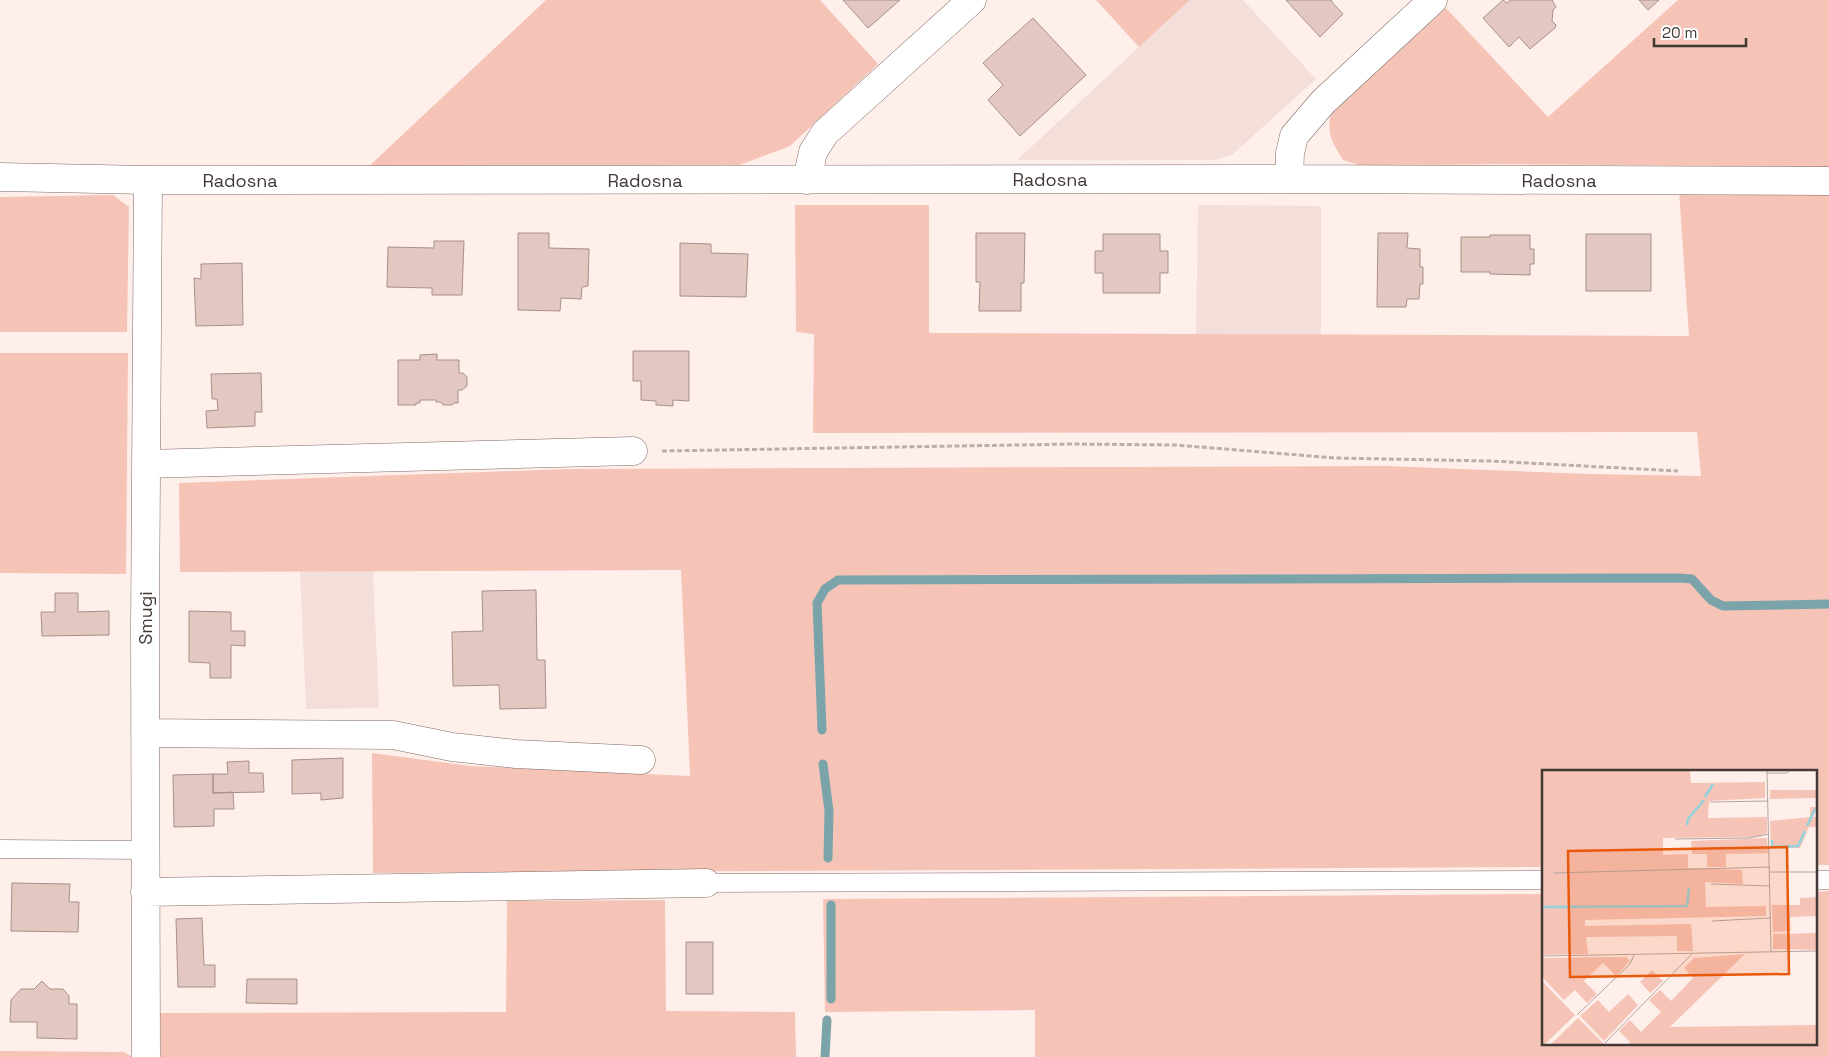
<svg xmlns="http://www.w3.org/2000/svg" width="1829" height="1057" font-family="'Space Grotesk',sans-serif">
<rect width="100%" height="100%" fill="#ffefeb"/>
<path fill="#f3ded9" d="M1190 0H1243L1316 79 1232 155 1214 160H1017Z
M1198 205 1321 206V335L1196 334Z
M300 571H373L379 708 306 709Z"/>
<path fill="#f5c4b7" d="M546 0H820L878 64 790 146 734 167 365 170Z
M1096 0H1190L1139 47Z
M1678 0H1829V167L1495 164 1362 166 1343 160C1333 143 1326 134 1331 114L1446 8 1548 117Z
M1679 191 1829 192V865H1815V771H1543V867L373 873 372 753 470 766 690 776 681 570 180 572 179 483 568 469 1386 466 1588 474 1701 476 1697 432 813 433 814 334 796 332 795 205H929V333L1689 336Z
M113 195 129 207 127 332H0V197Z
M0 353H128L126 574 0 573Z
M1829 891V1057H1035V1010L825 1012 823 899 1543 894V1043H1815V892Z
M665 900 666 1011 795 1012 796 1057H161L160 1013 506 1012 507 901Z
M0 1051 124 1052 132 1057H0Z"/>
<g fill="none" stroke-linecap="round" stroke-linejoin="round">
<path stroke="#7aa4a9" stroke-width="9" d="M822 730 817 603 825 589 838 580 1679 578 1692 579 1711 600 1723 606 1829 604
M823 764 829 811 828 858
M831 905V999
M825 1057 827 1020"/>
</g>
<path fill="#e2c8c1" stroke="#a88f89" d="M843 0H900L868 28Z
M1286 0H1332L1331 1 1343 14 1320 37Z
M1503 0 1507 3 1510 0H1552L1556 7 1553 10 1552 21 1556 25 1555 28 1530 49 1519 37 1509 47 1483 18Z
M1639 0H1659L1648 10Z
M1033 18 1086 75 1020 136 988 100 1003 85 983 63Z
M518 233H549V248L589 249 588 286 582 287 581 299 561 298 560 311 518 310Z
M976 233H1025L1024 283H1021V311H979L980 282H976Z
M1378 233H1408L1407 248 1420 249V267H1423V284H1420L1419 299H1407L1406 307H1377Z
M1103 234H1160V251H1168V273H1160V293H1103V273H1095V251H1103Z
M1586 234H1651V291H1586Z
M1490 235H1530V249H1534V264H1530V275L1490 274V272H1461V237H1490Z
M434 241H464L462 295H432V288L387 287 388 247 434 248Z
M680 243 711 244V253L748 254 746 297 680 296Z
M242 263 243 325 196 326 194 278 201 279V264Z
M633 351H689V401L673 400V406L656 405V401L641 400V381H633Z
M437 354V360H459V373H463L467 377V386L462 390H458V403H454L452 405H443L441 402H436V400H420V403H416V405H398V360H420V355Z
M261 373 262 412H255V426L207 428 206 411 218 410 217 399H212L211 374Z
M536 590 537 660H545L546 708 500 709 499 685 453 686 452 632 483 631 482 591Z
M55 593H78V612L109 611V635L42 636 41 612H55Z
M189 611 231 612V631H245V646L231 645V678H210V663L189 662Z
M343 758V798L321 800V793L292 794V760Z
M249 761V773H263L264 792 213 793V774H228L227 762Z
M213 774V793L233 792 234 809H214V826L174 827 173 775Z
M12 883 70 884 69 902H79L78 932 11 931Z
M202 918 204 965H215V987H178L176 919Z
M686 942H713V994H686Z
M247 979H297V1004L246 1003Z
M42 981 50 989H63L69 996V1004H77V1039L37 1038V1022H10L11 1000 21 989H34Z"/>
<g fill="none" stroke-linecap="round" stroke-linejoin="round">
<defs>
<path id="lane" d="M0 849 145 850
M1815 880H1829
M706 883 1543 880"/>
<path id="street" d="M0 177 148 180 1289 179 1829 181
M1289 179 1290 153 1294 136 1323 102 1433 0
M807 180 813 152 825 133 972 0
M146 464 633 451
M145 733 393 735 452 747 516 754 641 760
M145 892 706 883
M146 1057 145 626 148 180"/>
</defs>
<use href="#lane" stroke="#7f6963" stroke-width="19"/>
<use href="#street" stroke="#7f6963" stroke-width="29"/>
<path stroke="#bbadaa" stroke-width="3" stroke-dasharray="5 2.5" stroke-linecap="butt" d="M662 451 1074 444 1176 445 1335 458 1490 461 1678 471"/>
<use href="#lane" stroke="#fff" stroke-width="18"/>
<use href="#street" stroke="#fff" stroke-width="28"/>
</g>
<g text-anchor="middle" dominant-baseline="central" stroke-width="4" stroke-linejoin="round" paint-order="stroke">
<g font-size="18" fill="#423835" stroke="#fff">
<text x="1050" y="179">Radosna</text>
<text x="240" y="180">Radosna</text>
<text x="645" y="180">Radosna</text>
<text x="1559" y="180">Radosna</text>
<text transform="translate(145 618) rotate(-90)">Smugi</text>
</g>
</g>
<g transform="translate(1542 770)">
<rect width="275" height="275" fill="#ffefeb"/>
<path d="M148 0 149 13 223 12V28L167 31 166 48 225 47V63L214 67 121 68V85L146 84V98L200 100 201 114 163 112 164 137 224 136V146L43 150V156L149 154 151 181H135V166L44 167 46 184 0 185V1ZM228 20H275V28L228 29ZM268 37H275L271 47H275V57H267L258 78H229L228 51 268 47ZM225 68 226 83 184 84V97H165V84H150L149 71ZM275 127V146L248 147 249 161 231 162 230 135H258V128ZM275 163V180L231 179V164ZM203 184 128 257 275 255V275H86L88 272 77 261 88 250 99 262 119 242 107 230 118 220 129 231 151 208 142 198 152 188ZM84 187 88 191 74 206 61 193 42 211 55 224 45 233 33 220 22 230 0 207V188ZM110 200 121 211 108 223 98 212ZM0 211 33 245 2 275H0ZM86 224 96 235 62 271 38 246 56 230 67 242ZM36 248 63 275H8Z" fill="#f5c4b7"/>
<path fill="none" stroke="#92d2db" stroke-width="2.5" d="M163 27 171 14M145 55 146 49 162 30M265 56 273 39M230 70V77L256 76 263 61M0 137 145 136 147 118"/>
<path fill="none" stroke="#b3a6a2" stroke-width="1" d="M225 0 229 182M225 3H245L248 0M168 32 226 31M133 69 207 68 227 64M228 102H275M11 103 228 97M169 114 228 116M170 151 228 148M0 186 275 181M35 245 88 194 92 185M63 273 150 184"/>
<path fill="#e8590c" fill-opacity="0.15" stroke="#e8590c" stroke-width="2.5" d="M245 77 247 204 28 207 26 81Z"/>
<rect width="275" height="275" fill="none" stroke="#423835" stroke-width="2.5"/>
</g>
<path d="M1654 38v8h92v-8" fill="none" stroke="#423835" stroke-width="2.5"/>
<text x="1662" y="38" font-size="15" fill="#423835" stroke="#ffffff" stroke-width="4" paint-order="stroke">20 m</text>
</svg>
